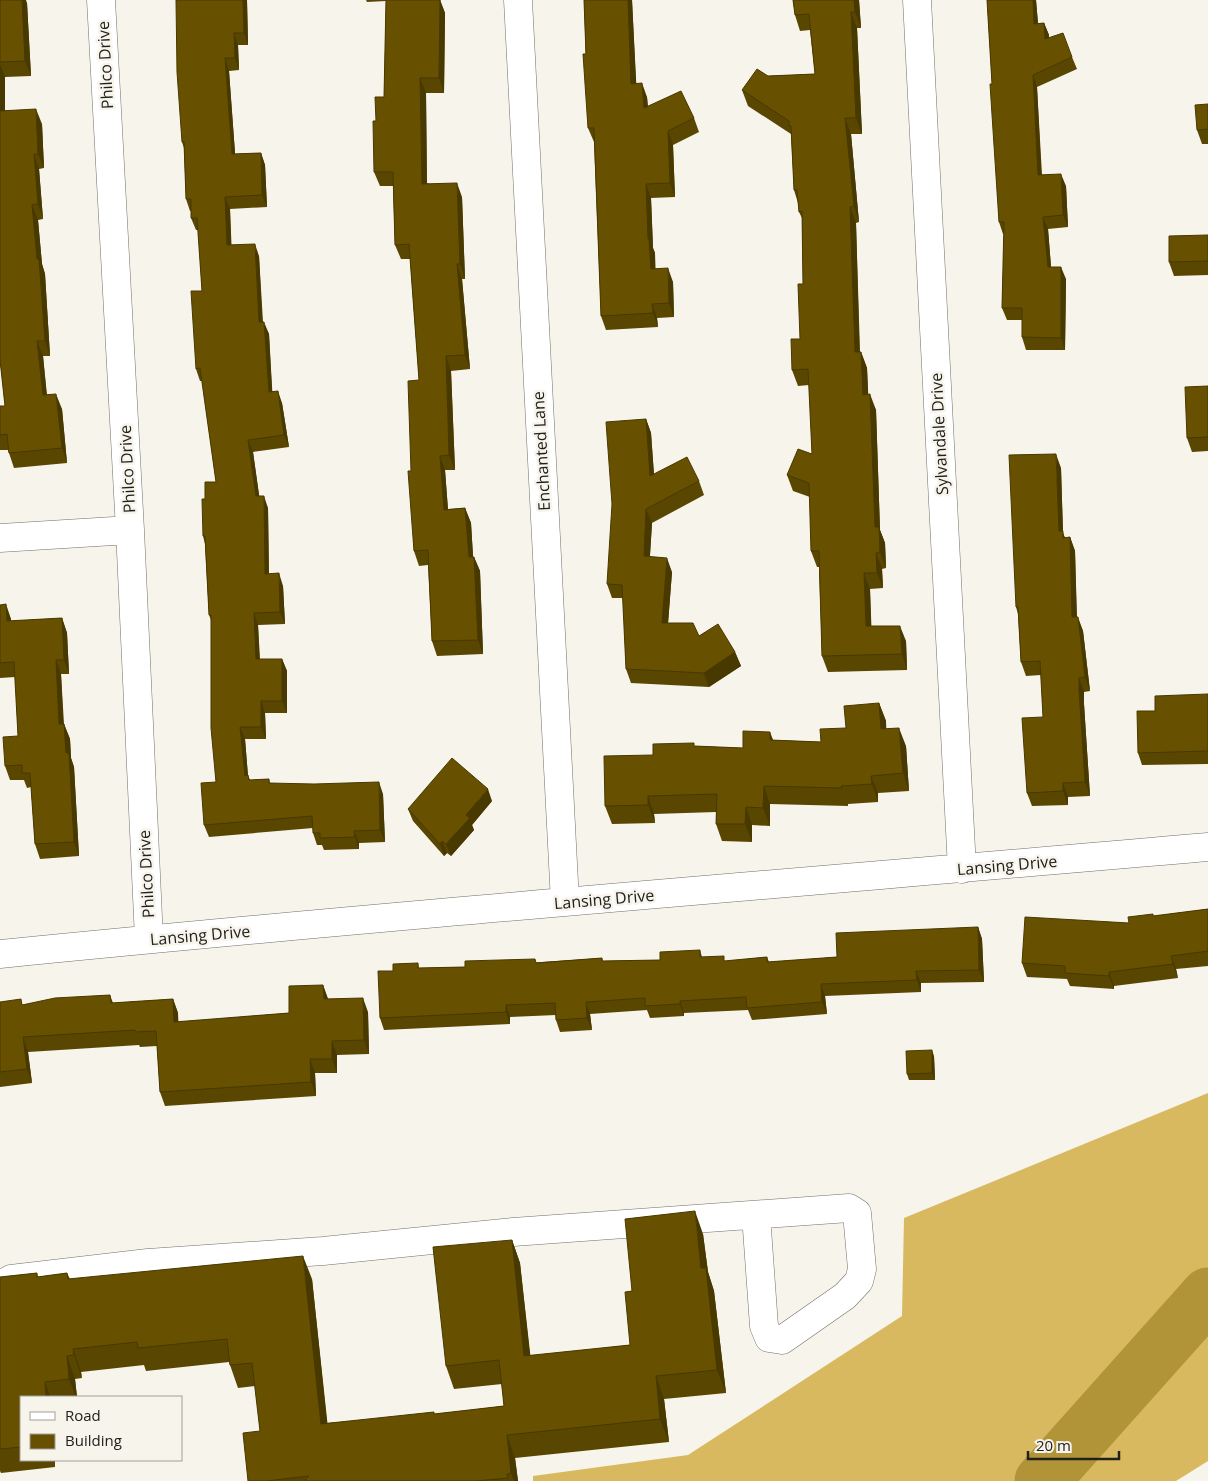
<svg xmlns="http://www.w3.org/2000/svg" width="1208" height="1481" font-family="'Open Sans',sans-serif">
<rect width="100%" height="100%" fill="#f7f4ec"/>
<path fill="#d8b960" d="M1208 1093V1461L1176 1481H533V1476L688 1455 902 1316 904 1218Z"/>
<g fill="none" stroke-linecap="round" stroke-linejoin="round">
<path stroke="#b29438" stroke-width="55" d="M1042 1481 1208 1295"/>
<defs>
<path id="minor" d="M101 0 130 530 149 939
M518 0 565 902
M917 0 962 869
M0 538 130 530
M0 954C402 914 805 882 1208 847
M0 1285 11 1279 148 1263 323 1251 513 1232 849 1208 857 1213 862 1269 859 1281 845 1296 782 1340 769 1338 764 1326 756 1215"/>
</defs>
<use href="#minor" stroke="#726f67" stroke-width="29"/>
<use href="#minor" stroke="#fff" stroke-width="28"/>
</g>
<path fill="#594600" d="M0 0 27 3 31 76 5 77V110L42 124 44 168 39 169 43 219 38 220 42 264 45 274 50 356H43L47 395 62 409 67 463 14 468 8 450H0V406H5L0 360Z
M243 0H247L248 45H238L239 70 229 71 235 154 261 153 265 165 267 207 230 209 231 245 259 256 263 322 269 334 272 392 282 403 289 447 253 452 259 496 268 508 269 574 283 586 285 624 258 625 260 659H282L287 671V713H265L266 739H245L248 776 250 780 269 779 270 783 383 794 385 842 359 843V849L324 850 322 845H317L313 833V828L209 837 204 825 216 782 211 620 209 615 205 544 203 536 205 499 216 482 202 381H200L196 369 202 291 198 230H196L191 218V211H190L186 199 184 148 182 142Z
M366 0H440L445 13 444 93H426L427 183 462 197 465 279H462L470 369 451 371 455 470H445L448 509 465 508 471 523 473 557H474L480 571 483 654 437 656 432 641 428 565 419 566 414 551 411 471 419 380 410 259H401L395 245 393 186H380L374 172 376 121 384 97 386 1 367 2Z
M584 0H632L636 84 647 97 648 107 694 118 699 132 673 145 675 197 651 198 653 248 655 253V268L673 282 674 317 657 318 658 327 606 330 601 316 594 142 588 128Z
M793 0H859L861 28H857L862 134H851L859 222 856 223 860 352H861L867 368 868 394 876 410 880 530 885 543 886 568 882 569 883 588 870 589 871 626 906 641 907 670 828 672 822 656 819 567H817L811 551 810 497 793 491 787 475 812 454 809 385 798 386 792 370 800 339 803 284 802 218 799 212 798 203 794 190 791 134 748 106 742 90 768 76 815 74 810 30 800 31 795 15Z
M987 0H1036L1038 23H1044L1049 35V37L1072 57 1077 69 1037 87 1042 175 1066 186 1068 227 1048 229 1051 267 1066 279 1065 350H1026L1022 337V320H1007L1002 308 1004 234H1003L999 222 992 84Z
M1208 104V144H1202L1197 130Z
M1208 235V275L1174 276 1169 262Z
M1208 386V451L1192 452 1187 438Z
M646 419 651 433 654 474 699 481 704 495 652 523 650 556 672 572 668 623 735 652 741 666 709 687 631 683 626 669 623 598H612L607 584Z
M1061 468 1063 533 1065 538 1070 537 1075 551 1077 617 1083 631 1090 691 1084 692V704L1090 796 1068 797V805L1032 806 1027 793 1043 717 1041 675 1026 676 1021 662 1018 614 1016 607Z
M0 605 11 619V621L62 618 67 633 69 674H61L64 724 70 739 71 758 74 767 79 856 40 859 35 844 31 787 27 788 24 780H10L5 766 18 736 15 677 0 678Z
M1208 694V764L1142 765 1138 753Z
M879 703 886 721V729L906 746 909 791 878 793V802L848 804V806L770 804V826L752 825V842L722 841 716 824V812L654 814 655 823 612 824 605 806 653 755 695 746 743 748 774 740 821 742 846 728Z
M492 801 472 825 474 830 451 856 447 853 444 856 413 821 408 809Z
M1208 909V966L1176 969 1178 978 1114 986V989L1070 986 1067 979 1027 977 1022 963 1129 923 1154 916Z
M978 927 982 939 984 982 921 983V992L825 996 827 1014 752 1020 748 1010 684 1013V1016L650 1018 647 1010 590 1014 592 1030 560 1032 556 1020V1015L510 1017V1024L384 1030 380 1018 393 971 418 963 419 968 465 967 602 958 603 961 660 960 700 950 702 957 726 961 767 957 769 962 837 957Z
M323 985 328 999 368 1012 369 1054 337 1055V1073H315L316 1096 165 1106 160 1092 157 1046 140 1047 139 1045 28 1052 32 1083 0 1087V1002L23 1005 110 995 113 1003 173 999 178 1013V1022L289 1013Z
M934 1056 935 1080H909L907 1074Z
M703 1234 708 1272 714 1291 726 1393 664 1399 669 1442 515 1458 518 1481H248L260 1431 255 1386 238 1388 230 1365 229 1362 146 1371 144 1365 81 1372 82 1378 75 1379 77 1397H21V1460H55V1467L1 1473 0 1471V1277L37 1273 38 1277 67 1273 70 1279H312L327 1423 435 1414 504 1406 502 1384 454 1389 446 1366 512 1240 520 1263 530 1356 630 1345 632 1291Z"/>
<path fill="#483900" d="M22 0H26L27 3 31 76 25 61Z
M243 0H247L248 45 244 33Z
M440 0 445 13 444 93 439 78Z
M628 0H632L637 98 631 84Z
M854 0H859L861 28 855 12Z
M1033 0H1036L1039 36 1034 24Z
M851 12 857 28 862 134 856 118Z
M1044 23 1049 35V51L1045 39Z
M234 33 238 45 239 70 235 58Z
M225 58 229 71 236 166 232 154Z
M0 64 5 77V126L0 112Z
M1033 75 1037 87 1042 187 1038 175Z
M420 78 426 93 427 198 422 184Z
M642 83 647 97 649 122 644 108Z
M36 109 42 124 44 168 38 154Z
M845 118 851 134 859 222 854 206Z
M668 131 673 145 675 197 670 183Z
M261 153 265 165 267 207 262 195Z
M34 154 39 169 43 219 38 204Z
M1061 174 1066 186 1068 227 1063 215Z
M457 183 462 197 465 279 460 264Z
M646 184 651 198 653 248 655 253 656 283 651 269 648 239Z
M225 197 230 209 232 257 227 245Z
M32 205 38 220 42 264 45 274 50 356 45 341Z
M850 207 856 223 860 368 855 352Z
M1043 217 1048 229 1052 279 1048 267Z
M255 244 259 256 263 334 259 322Z
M457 264 462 279 470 369 465 355Z
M1061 267 1066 279 1065 350 1061 338Z
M668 268 673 282 674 317 669 303Z
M652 304 657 318 658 327 653 313Z
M264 322 269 334 273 404 269 392Z
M37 341 43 356 48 410 43 395Z
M861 352 867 368 869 410 863 395Z
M446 356 451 371 455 470 449 455Z
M278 391 282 403 289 447 284 435Z
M56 394 62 409 67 463 62 448Z
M870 394 876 410 880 530 885 543 886 568 880 552 875 527Z
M646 419 651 433 655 490 650 476Z
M248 440 253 452 261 508 256 496Z
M1056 454 1061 468 1063 533 1068 545 1059 531Z
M440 456 445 470 449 524 444 510Z
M264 496 268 508 269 586 265 574Z
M465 508 471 523 474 572 469 557Z
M646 509 652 523 649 570 644 556Z
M1070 537 1075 551 1077 631 1072 617Z
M876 553 882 569 883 588 877 573Z
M474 557 480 571 483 654 478 640Z
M667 558 672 572 667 637 662 623Z
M279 573 283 586 285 624 280 612Z
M864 573 870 589 872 642 866 626Z
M6 604 11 619 12 636 7 621Z
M254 613 258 625 260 671 256 659Z
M1078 617 1083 631 1090 691 1085 677Z
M62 618 67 633 69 674 64 660Z
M900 626 906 641 907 670 902 654Z
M735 652 741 666 709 687 704 673Z
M282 659 287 671V713L282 701Z
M56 660 61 674 64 739 59 724Z
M1079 678 1084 692V704L1090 796 1085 782 1079 690Z
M261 701 265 713 266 739 261 727Z
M879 703 886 721 887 747 881 729Z
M64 724 70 739 71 758 74 767 79 856 74 842 66 753Z
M240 727 245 739 248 776 253 788 245 776Z
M899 728 906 746 909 791 903 773Z
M770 732 777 750 770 740Z
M871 776 878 793V802L872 784Z
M379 782 383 794 385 842 380 830Z
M1063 783 1068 797V805L1063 791Z
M764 786 770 804V826L763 808Z
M488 789 492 801 472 825 474 830 451 856 446 844 466 815Z
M648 796 654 814 655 823 648 805Z
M746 807 752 825V842L745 824Z
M354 831 359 843V849L355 837Z
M442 841 447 853 444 856 440 844Z
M978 927 982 939 984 982 979 970Z
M1171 956 1176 969 1178 978 1173 964Z
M916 971 921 983V992L917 980Z
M1109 972 1114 986V989L1109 976Z
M821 984 825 996 827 1014 822 1002Z
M323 985 328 999H324Z
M363 998 368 1012 369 1054 364 1040Z
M173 999 178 1013 179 1036 174 1022Z
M680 1001 684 1013V1016L680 1004Z
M586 1002 590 1014 592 1030 587 1018Z
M506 1005 510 1017V1024L506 1012Z
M23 1037 28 1052 32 1083 27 1069Z
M332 1041 337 1055V1073L332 1059Z
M932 1050 934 1056 935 1080 932 1073Z
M310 1059 315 1073 316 1096 311 1082Z
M695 1211 703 1234 708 1272 714 1291 726 1393 717 1370 701 1268Z
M512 1240 520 1263 533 1379 524 1356Z
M303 1256 312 1279 330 1447 321 1424Z
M73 1349 81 1372 82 1378 74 1355Z
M67 1356 75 1379 77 1397H76L69 1379Z
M656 1376 664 1399 669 1442 660 1419Z
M45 1382 50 1397H46Z
M507 1435 515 1458 518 1481H514L511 1473Z"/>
<path fill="#675100" stroke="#483900" d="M0 0H22L25 61 0 62Z
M176 0H243L244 33H234L235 58H225L232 154 261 153 262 195 225 197 227 245 255 244 259 322H264L269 392 278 391 284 435 248 440 256 496H264L265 574 279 573 280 612 254 613 256 659H282V701H261V727H240L245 776 248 775 249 780 269 779V783L314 784 379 782 380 830 354 831 355 837 320 838V833H313L312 816 204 825 201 783 216 782 211 728V615H209L205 536H203L202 499H205V482H216L200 368 196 369 191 291H202L197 218H191V199H186L184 142H182L177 72Z
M386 0H440L439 78H420L422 184 457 183 460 264H457L465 355 446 356 449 455 440 456 444 510 465 508 469 557H474L478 640 432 641 428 550 414 551 408 471H411L408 381 419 380 409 244 395 245 393 172H374L373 121H376L375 97H384Z
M584 0H628L631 84 642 83 644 108 681 91 694 118 668 131 670 183 646 184 648 239H649L651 269 668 268 669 303 652 304 653 313 601 316 594 128H588L583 54H586Z
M793 0H854L855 12H851L856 118H845L854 206 850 207 855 352H861L863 395 870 394 875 527H879L880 552 876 553 877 573H864L866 626H900L902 654 822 656 819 551H811L809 483 787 475 798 449 812 454 808 369 792 370 791 339H800L798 284H803L802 211 799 212 797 190H794L791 126H789V121L742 90 757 69 768 76 815 74 809 14 795 15Z
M987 0H1033L1034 24 1044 23 1045 39 1063 33 1072 57 1033 75 1038 175 1061 174 1063 215 1043 217 1048 267H1061V338L1022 337V308H1002L1004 222H999L990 84H992Z
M1208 104V129L1197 130 1195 105Z
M36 109 38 154H34L38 204 32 205 37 259H39L45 341H37L43 395 56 394 62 448 9 453 7 434 0 435V406H5L0 360V111Z
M1208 235V261L1169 262V236Z
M1208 386V437L1187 438 1185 387Z
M646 419 650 476 687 457 699 481 646 509 644 556 667 558 662 623H693L699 636 718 624 735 652 704 673 626 669 622 585 607 584 612 504 606 422Z
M1056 454 1059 531H1063V538L1070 537 1072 617H1078L1085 677 1079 678V690L1085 782 1063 783V791L1027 793 1022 718 1043 717 1040 661 1021 662 1018 607H1016L1009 455Z
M6 604 7 621 62 618 64 660H56L59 724H64L66 753H69L74 842 35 844 30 773H22V765L5 766 3 737 18 736 14 662 0 663V605Z
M1208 694V751L1138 753 1137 711H1155V696Z
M879 703 881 729 899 728 903 773 871 776 872 784 841 786 842 788 764 786 763 808 746 807 745 824H716L717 794 648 796V805L605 806 604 756 653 755V744L694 743V746L743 748V731L770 732V740L821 742 820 729 846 728 844 706Z
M452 758 488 789 466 815 470 818 446 844 442 841 440 844 408 809Z
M1208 909V951L1171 956 1173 964 1109 972V976L1065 973V966L1022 963 1025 917 1129 923 1128 917 1153 914V916Z
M978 927 979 970 916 971 917 980 821 984 822 1002 747 1008 746 997 680 1001V1004L645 1006V998L586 1002 587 1018 556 1020 555 1003 506 1005V1012L380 1018 378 971H393V964L418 963V968L465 967V961L535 959 536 963 602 958V961L660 960V952L700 950V957L724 956V961L767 957V962L837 957 836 933Z
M323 985 324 999 363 998 364 1040 332 1041V1059H310L311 1082 160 1092 156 1031 135 1032V1030L23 1037 27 1069 0 1072V1002L21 999 22 1005 55 998 110 995 111 1003 173 999 174 1022 289 1013V986Z
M932 1050V1073L907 1074 906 1051Z
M695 1211 701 1268H706L717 1370 656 1376 660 1419 507 1435 511 1473 507 1474 508 1478 476 1481H304L309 1476 266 1481H248L243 1433 260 1431 252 1363 230 1365 227 1339 138 1348 137 1342 73 1349 74 1355 67 1356 69 1379 45 1382 46 1397H21V1447L0 1449V1277L37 1273V1277L67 1273 68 1279 303 1256 321 1424 434 1412V1414L504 1406 499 1360 446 1366 433 1247 512 1240 524 1356 630 1345 625 1292 632 1291 625 1219Z"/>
<g text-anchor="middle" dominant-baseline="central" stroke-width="5" stroke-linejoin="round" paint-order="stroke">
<g font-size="16" fill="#22201d" stroke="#f7f4ec">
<text transform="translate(105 65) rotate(-93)">Philco Drive</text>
<text transform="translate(939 434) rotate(-93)">Sylvandale Drive</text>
<text transform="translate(541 451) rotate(-93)">Enchanted Lane</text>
<text transform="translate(127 469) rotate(-93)">Philco Drive</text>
<text transform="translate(1007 865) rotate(-5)">Lansing Drive</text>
<text transform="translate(146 874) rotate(-93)">Philco Drive</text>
<text transform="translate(604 899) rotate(-5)">Lansing Drive</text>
<text transform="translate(200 935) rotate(-5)">Lansing Drive</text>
</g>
</g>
<rect x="20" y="1396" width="162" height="65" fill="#f7f4ec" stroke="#a29f99"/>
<rect x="30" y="1412" width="25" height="8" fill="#ffffff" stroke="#a29f99"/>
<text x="65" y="1421" font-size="15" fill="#22201d">Road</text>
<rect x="30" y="1434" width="25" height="15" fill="#675100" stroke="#a29f99"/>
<text x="65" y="1446" font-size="15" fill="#22201d">Building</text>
<path d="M1028 1451v8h91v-8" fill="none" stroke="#22201d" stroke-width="2.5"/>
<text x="1036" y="1451" font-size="15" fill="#22201d" stroke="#f7f4ec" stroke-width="4" paint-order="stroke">20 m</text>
</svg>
